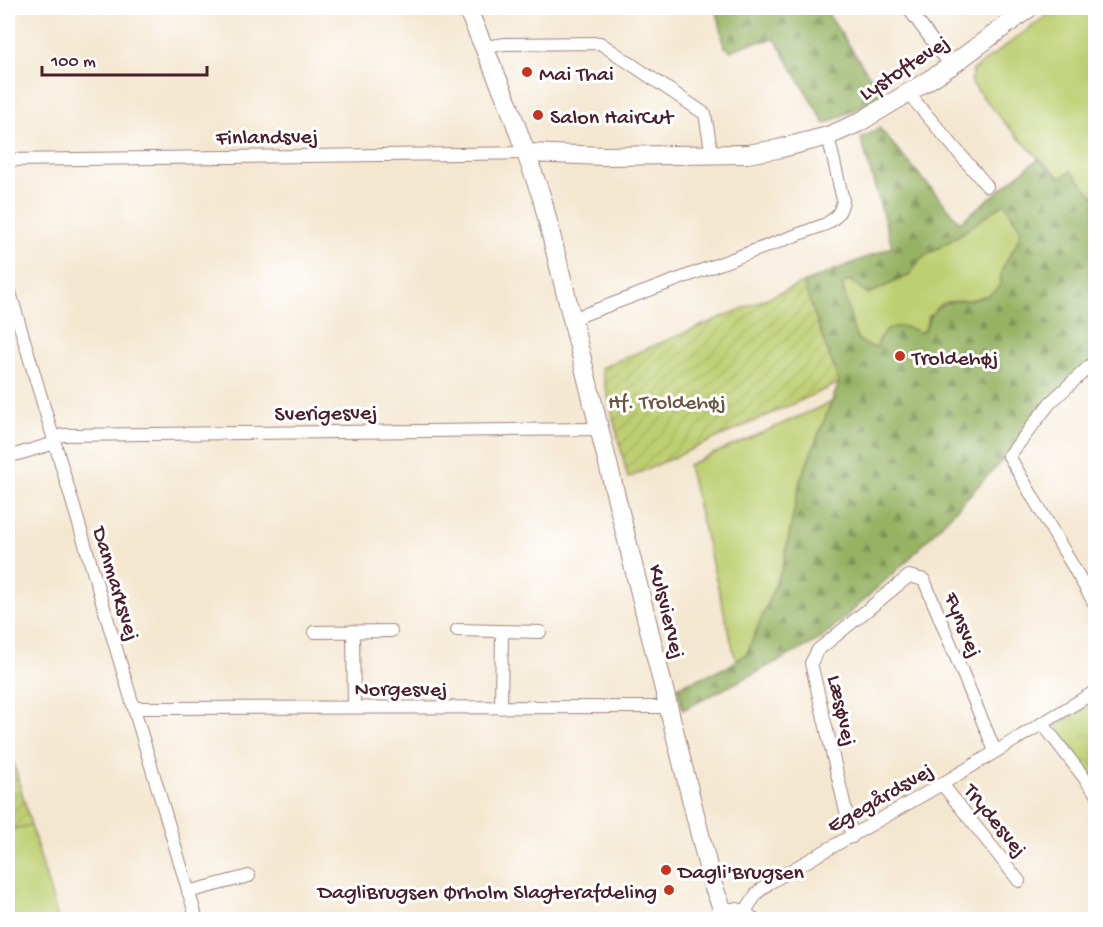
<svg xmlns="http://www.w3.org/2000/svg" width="1103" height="927" font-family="'Gochi Hand',sans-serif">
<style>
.grass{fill:#becf72;stroke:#84774e;stroke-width:1.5}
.forest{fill:url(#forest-firs);stroke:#706848;stroke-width:1.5;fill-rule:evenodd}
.park{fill:url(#park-crowns);stroke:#84774e;stroke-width:1.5}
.garden{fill:url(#garden-furrows);stroke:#84774e;stroke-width:1.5}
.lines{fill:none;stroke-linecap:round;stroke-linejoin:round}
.street-casing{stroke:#9f837e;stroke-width:14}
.secondary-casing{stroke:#9f837e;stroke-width:20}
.street{stroke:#fff;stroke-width:12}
.secondary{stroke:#fff;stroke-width:18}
.poi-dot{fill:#c8321e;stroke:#fff;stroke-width:2}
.labels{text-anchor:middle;stroke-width:6;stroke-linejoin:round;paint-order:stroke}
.street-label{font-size:22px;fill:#4a1f2b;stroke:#fff}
.poi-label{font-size:22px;fill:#4a1f2b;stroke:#fff;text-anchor:start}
.park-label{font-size:22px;fill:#6d5440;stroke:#fff}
</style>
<defs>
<pattern id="forest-firs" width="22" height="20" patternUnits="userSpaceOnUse" patternTransform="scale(1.5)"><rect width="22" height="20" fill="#96b264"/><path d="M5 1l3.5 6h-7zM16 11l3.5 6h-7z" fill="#7c9053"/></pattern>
<pattern id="park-crowns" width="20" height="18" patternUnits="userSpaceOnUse" patternTransform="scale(1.5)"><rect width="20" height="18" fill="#becf72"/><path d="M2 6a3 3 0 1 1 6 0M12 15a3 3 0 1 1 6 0" fill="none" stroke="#a5b163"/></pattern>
<pattern id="garden-furrows" width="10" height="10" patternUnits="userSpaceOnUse" patternTransform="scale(1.5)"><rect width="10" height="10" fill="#becf72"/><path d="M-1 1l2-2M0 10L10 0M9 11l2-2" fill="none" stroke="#a5b163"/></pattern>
</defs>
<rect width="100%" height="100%" fill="#fff"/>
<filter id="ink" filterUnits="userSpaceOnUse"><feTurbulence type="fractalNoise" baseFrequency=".0167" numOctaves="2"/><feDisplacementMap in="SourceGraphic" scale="12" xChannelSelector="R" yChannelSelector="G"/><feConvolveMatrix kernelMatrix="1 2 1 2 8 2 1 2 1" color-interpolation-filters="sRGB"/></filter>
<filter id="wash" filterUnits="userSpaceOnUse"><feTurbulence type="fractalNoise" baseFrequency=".008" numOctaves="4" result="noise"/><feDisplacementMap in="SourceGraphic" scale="24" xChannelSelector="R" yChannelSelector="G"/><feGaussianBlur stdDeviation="1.35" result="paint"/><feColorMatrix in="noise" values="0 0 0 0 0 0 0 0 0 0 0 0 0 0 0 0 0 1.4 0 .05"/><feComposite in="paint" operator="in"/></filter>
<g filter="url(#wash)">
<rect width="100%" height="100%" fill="#f4e7d0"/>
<path class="grass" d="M1057,8H1095V198L1071,171L1061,178C1027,149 998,117 971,82L973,70Z
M1005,202L1021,230L1018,243L1002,269L1000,286L989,295L966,301L960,300L929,316L925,330L919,333C907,337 878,351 866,346C861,344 858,339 855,336L842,285L849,280L869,294L910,275L920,259L956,237Z
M832,402L800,481L783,566L747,653L736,661L688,465Z
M31,825L58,919H8V830Z"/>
<path class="forest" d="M715,8H824L883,96L825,124L775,39L751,43L731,51L724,46C721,33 721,20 715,8Z
M879,128L960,222L1038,159L1061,178L1071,171L1095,198V362L911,557L821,639L683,710L677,687L727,667L747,653L783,566L800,481L839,383L803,283L892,247L861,138ZM1005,203L1021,230C1018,247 1009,253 1003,268C1000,273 1002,281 999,286C997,289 991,294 988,295C959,309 938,287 925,330L920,333C902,322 881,324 877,347C867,347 862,344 855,335L842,285L849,280L868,294L910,275L920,259L956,237Z"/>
<path class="park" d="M1095,701V781L1053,727Z"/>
<path class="garden" d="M803,283L839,383L628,478L601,368Z
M8,743L31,825L8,830Z"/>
</g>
<g filter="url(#ink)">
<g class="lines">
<g class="street-casing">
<path id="street" d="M908,8L951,66
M485,47L505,44L600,43L705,114L712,155
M908,93L987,186
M8,160L527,153
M8,286L197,920
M572,319L826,224C836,218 841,212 843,200L828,136
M1096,360L1050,403L1009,456L1096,606
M54,437L63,435L599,429
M8,457L55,443
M457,630L540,632
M353,631L354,708
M314,632L391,631
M134,708L669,707
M501,708L502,631
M1042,723L1096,793
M942,784L1019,881
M852,837L811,663L818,650L909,576L924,580L995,751
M188,892L249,876
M744,913L757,893L769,883L942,784L1096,691"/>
</g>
<g class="secondary-casing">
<path id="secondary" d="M467,8L508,103L542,198L712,883L724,913
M527,153L605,156L747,154L778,149L828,136L858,123L908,93L951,66L1029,8
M718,920C728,909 740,909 750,920"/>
</g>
<use href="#street" class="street"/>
<use href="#secondary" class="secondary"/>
</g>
</g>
<g class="poi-dot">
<circle cx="527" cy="72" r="6"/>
<circle cx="538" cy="115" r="6"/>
<circle cx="900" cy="356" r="6"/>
<circle cx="666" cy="870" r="6"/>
<circle cx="669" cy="890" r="6"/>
</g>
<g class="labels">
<g class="street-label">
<text transform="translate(903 66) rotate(-33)" y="8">Lystoftevej</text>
<text transform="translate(267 135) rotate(-1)" y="8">Finlandsvej</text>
<text transform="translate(326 411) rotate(-1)" y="8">Sverigesvej</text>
<text transform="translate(118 583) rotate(73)" y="8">Danmarksvej</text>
<text transform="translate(669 611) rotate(76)" y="8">Kulsviervej</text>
<text transform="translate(965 624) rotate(68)" y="8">Fynsvej</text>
<text x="401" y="695">Norgesvej</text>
<text transform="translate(844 710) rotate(77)" y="8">Læsøvej</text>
<text transform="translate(879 796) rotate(-30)" y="8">Egegårdsvej</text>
<text transform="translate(997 819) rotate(51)" y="8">Trydesvej</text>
</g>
<g class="poi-label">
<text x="539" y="80">Mai Thai</text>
<text x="550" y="123">Salon HairCut</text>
<text x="912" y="364">Troldehøj</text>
<text x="678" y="878">Dagli'Brugsen</text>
<text x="657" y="898" text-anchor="end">DagliBrugsen Ørholm Slagterafdeling</text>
</g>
<g class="park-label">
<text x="667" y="408">Hf. Troldehøj</text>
</g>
</g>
<rect width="1103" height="927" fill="none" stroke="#fff" stroke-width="30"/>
<path d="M42 66v9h165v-9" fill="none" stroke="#4a1f2b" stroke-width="3"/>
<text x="51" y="66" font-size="18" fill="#4a1f2b" stroke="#ffffff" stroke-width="4.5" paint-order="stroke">100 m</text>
</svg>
